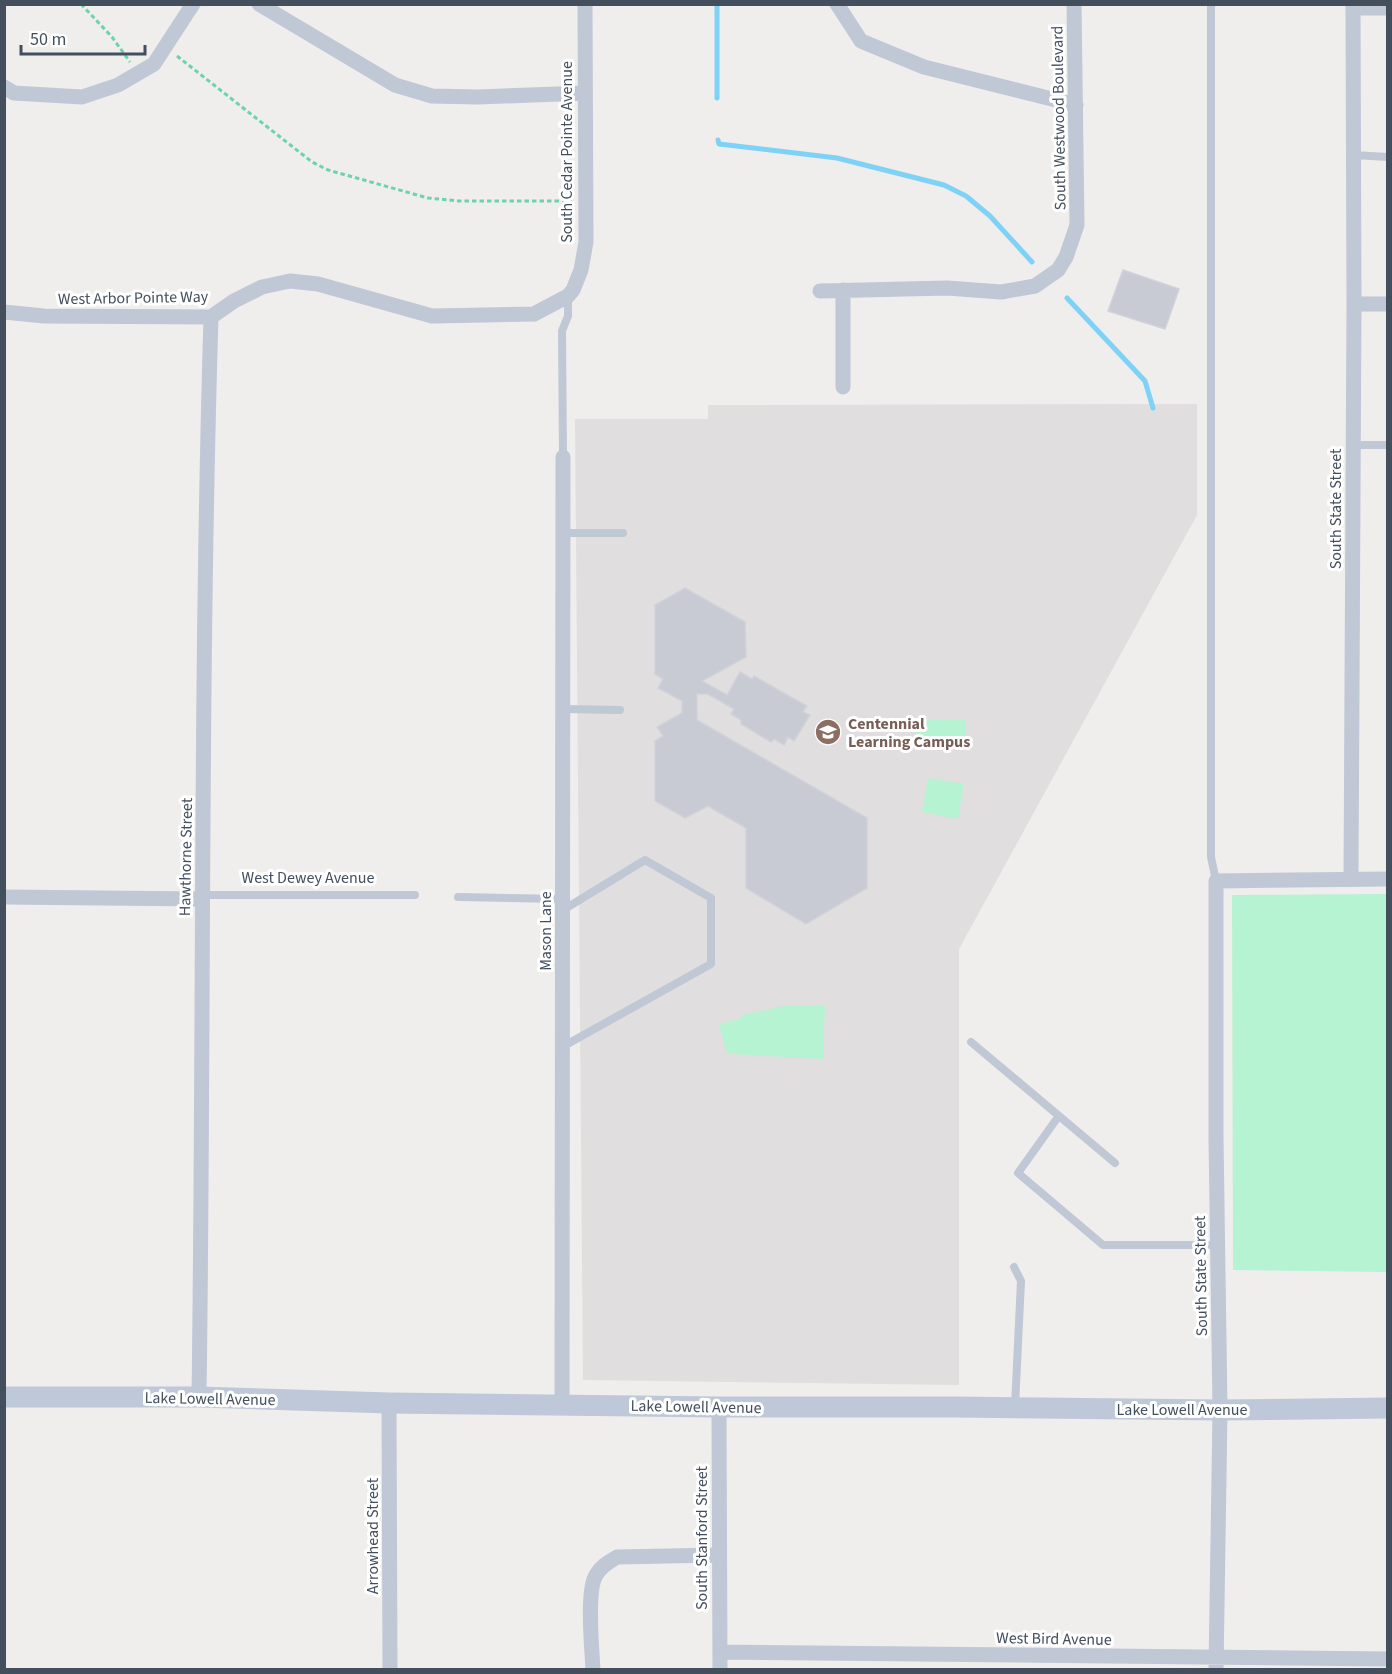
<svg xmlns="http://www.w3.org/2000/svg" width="1392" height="1674" font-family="'Source Sans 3',sans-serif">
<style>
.education{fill:#e1dedf}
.green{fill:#b6f3d3}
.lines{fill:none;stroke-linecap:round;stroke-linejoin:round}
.stream{stroke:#7ed2f5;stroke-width:5}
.building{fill:#c9cbd4;stroke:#d0d2da;stroke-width:1.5}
.path{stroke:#6bd5a9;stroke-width:3;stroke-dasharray:4.5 3;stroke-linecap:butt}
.lane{stroke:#bfc8d4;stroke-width:8}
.street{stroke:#bfc8d4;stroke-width:15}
.secondary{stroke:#bec8d9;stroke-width:21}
.labels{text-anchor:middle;stroke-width:6;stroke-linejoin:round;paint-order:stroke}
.street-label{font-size:16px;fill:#444f5d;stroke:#fff}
.education-label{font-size:16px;font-weight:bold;fill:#785e54;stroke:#fff;text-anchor:start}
</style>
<rect width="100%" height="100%" fill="#f0eded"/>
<path class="education" d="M1197,404V515L959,949V1385L583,1380L575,419H708V405Z"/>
<path class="green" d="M917,720H966L965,746L914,745Z
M928,778L964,784L958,819L922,812Z
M1387,894V1272L1233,1270L1232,895Z
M789,1005H825L823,1059L730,1054L726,1051L719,1024L740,1019L742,1015Z"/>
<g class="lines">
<path class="stream" d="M717,4V98
M718,140L719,144L837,158L944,185L966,196L990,216L1032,262
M1067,298L1145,381L1153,408"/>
</g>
<path class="building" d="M1123,270L1179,289L1165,329L1108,311Z
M685,588L745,622L746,657L702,681L727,695L740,672L752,679L754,676L807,706L803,712L810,715L794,741L788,737L784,745L774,739L771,742L741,724V720L731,714L734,709L708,694H697V720L867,818V888L806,924L746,888V828L708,806L685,818L655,801V741L663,736L657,727L682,713V701L658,688L663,679L655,674V605Z"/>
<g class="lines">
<path class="path" d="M81,4L112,37L130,62
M177,56L312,162L328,170L428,198L459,201H572"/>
<path class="lane" d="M1211,4V857L1216,881
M1353,155L1388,157
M1354,445H1388
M563,457L562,331L568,316V296
M563,533H623
M563,709L620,710
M202,895H415
M458,897L563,899
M971,1042L1115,1163
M562,1047L711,964V898L645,860L563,910
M1058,1117L1018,1173L1103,1245H1217
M1014,1267L1021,1281L1015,1406"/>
<path class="street" d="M259,4L395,85L432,96L478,97L585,93
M837,4L861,41L924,67L1076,105
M1353,8H1388
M4,87L14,93L82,97L118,85L154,64L193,4
M843,290V387
M820,291L947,288L1001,292L1035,286L1058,270L1066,257L1077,225L1074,4
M1354,304H1388
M4,312L44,316L211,317L234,301L262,287L290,281L318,284L432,316L534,314L568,296L573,290L581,270L586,242L585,4
M1351,879L1354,304L1353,4
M4,897L202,899
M199,1397C204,1037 200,677 211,317
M389,1403L390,1670
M562,1404L563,457
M719,1407L720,1670
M720,1652L1388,1659
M593,1670C592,1649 586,1591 596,1575C601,1566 609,1562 617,1557L718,1555
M1216,1670L1220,1410L1216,1137V881L1388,879"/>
<path class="secondary" d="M4,1397H199L389,1403L719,1407H953L1220,1410L1388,1408"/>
</g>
<defs>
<g id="school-disc" transform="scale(1.35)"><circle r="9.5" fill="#8d6e63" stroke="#fff"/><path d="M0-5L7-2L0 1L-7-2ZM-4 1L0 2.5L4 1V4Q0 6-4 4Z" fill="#fff"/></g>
</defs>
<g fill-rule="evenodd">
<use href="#school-disc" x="828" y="732"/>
</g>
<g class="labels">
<g class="street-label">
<text transform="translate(1058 118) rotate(-91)" y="6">South Westwood Boulevard</text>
<text transform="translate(566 152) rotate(-90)" y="6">South Cedar Pointe Avenue</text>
<text transform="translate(133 297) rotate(-1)" y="6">West Arbor Pointe Way</text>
<text transform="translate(1335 509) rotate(-90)" y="6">South State Street</text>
<text transform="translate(185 857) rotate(-89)" y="6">Hawthorne Street</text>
<text x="308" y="883">West Dewey Avenue</text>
<text transform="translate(545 931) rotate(-90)" y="6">Mason Lane</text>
<text transform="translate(1200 1276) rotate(-91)" y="6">South State Street</text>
<text transform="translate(210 1398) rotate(1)" y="6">Lake Lowell Avenue</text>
<text transform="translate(696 1406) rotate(1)" y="6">Lake Lowell Avenue</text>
<text x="1182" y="1415">Lake Lowell Avenue</text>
<text transform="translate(372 1536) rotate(-90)" y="6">Arrowhead Street</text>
<text transform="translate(701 1538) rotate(-90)" y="6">South Stanford Street</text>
<text transform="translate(1054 1638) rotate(1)" y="6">West Bird Avenue</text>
</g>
<g class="education-label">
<text x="848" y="729">Centennial<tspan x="848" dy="18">Learning Campus</tspan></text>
</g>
</g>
<rect width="1392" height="1674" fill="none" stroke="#444f5d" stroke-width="12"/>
<path d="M21 45v9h124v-9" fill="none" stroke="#444f5d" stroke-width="3"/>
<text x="30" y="45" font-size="18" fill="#444f5d" stroke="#ffffff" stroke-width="4.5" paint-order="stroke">50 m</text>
</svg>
